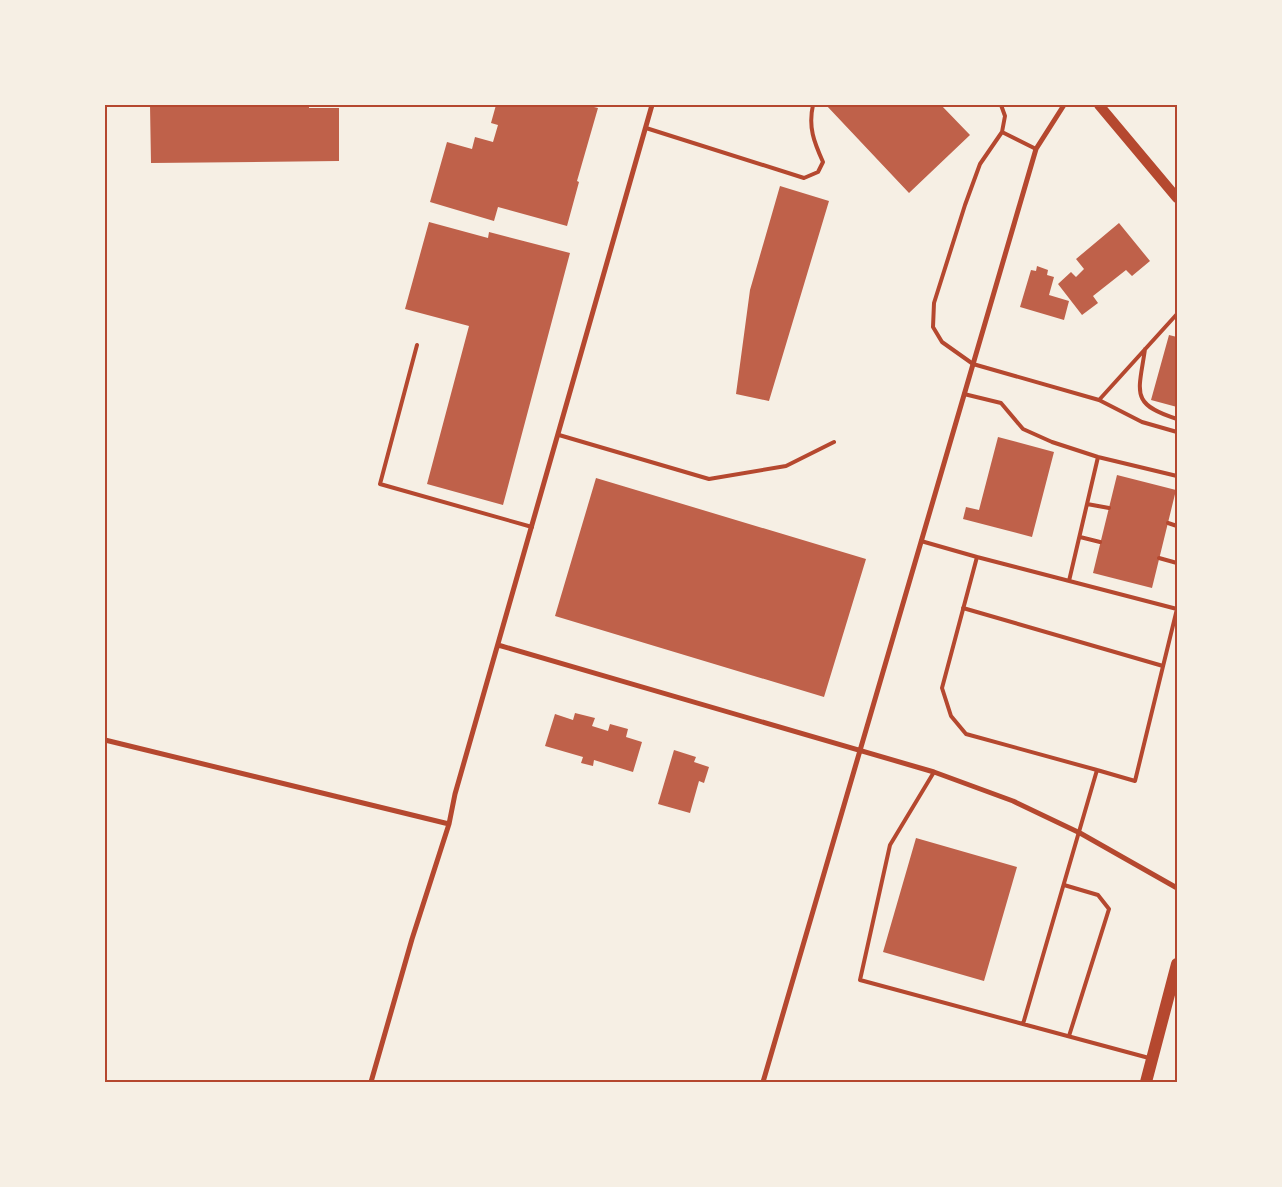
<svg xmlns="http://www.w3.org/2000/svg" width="1282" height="1187" font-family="Overpass,sans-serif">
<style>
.building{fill:#bf614a}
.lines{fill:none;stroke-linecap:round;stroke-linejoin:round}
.service{stroke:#b5482f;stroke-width:4}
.minor{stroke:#b5482f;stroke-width:5}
.secondary{stroke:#b5482f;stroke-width:10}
.primary{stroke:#b5482f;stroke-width:12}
.neatline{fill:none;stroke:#b5482f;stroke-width:2}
</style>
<rect width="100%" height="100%" fill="#f6efe4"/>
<path class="building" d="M150,105H309V108H339V161L151,163Z
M496,105H586L598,108L577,181L579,182L567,226L498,207L494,221L430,202L447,142L472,149L475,137L493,142L498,125L491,123Z
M826,105H941L970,135L909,193Z
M780,186L829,201L769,401L736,394L750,290Z
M429,222L488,238L489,232L570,253L503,505L427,484L469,326L405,309Z
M1119,223L1150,261L1132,276L1126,270L1093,296L1098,303L1082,315L1058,284L1071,272L1076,277L1084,269L1076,259Z
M1037,266L1048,270L1047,275L1054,277L1049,295L1069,301L1064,320L1020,307L1031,270L1036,271Z
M1169,335L1177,337V407L1151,400Z
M998,437L1054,452L1032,537L963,519L966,507L979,510Z
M1117,475L1176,490L1152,588L1093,573Z
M596,478L866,559L824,697L555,616Z
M575,713L595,718L592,726L608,731L610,724L628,729L626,737L642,742L633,772L594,760L593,766L581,763L583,757L545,746L555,714L573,720Z
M674,750L696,757L694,762L709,767L704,783L699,781L690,813L658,804Z
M916,838L1017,867L984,981L883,952Z"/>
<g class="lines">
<path class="service" d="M1001,105L1005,116L1002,132L980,164L965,205L934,303L933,327L942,342L973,364L1099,400L1142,422L1177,432
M646,128L804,178L818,172L823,162C814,142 808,127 813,105
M1002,132L1036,149
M417,345L380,484L532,527
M1145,349C1139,392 1129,404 1177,419
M964,394L1001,403L1023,429L1052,442L1098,457L1177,476
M1099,400L1177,314
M559,435L709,479L786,466L834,442
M1087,504L1109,508
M1168,523L1177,526
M1080,537L1100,542
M921,541L977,557
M1159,558L1177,563
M1069,581L1098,457
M963,608L1163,666
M1097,770L1135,781L1177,609
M934,772L890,845L860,980L1149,1058
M1064,885L1098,895L1109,909L1069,1036
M1023,1024L1097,770L966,734L951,716L942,688L977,557L1177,609"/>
<path class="minor" d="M498,645L934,772L1013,801L1080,833L1177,888
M105,740L449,824
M371,1082L412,939L449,824L455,794L652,105
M763,1082L1036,149L1064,105"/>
<path class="secondary" d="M1099,105L1177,198"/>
<path class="primary" d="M1146,1082L1177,964"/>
</g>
<rect width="1282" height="1187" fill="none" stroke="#f6efe4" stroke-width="212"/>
<rect x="106" y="106" width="1070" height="975" class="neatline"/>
</svg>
